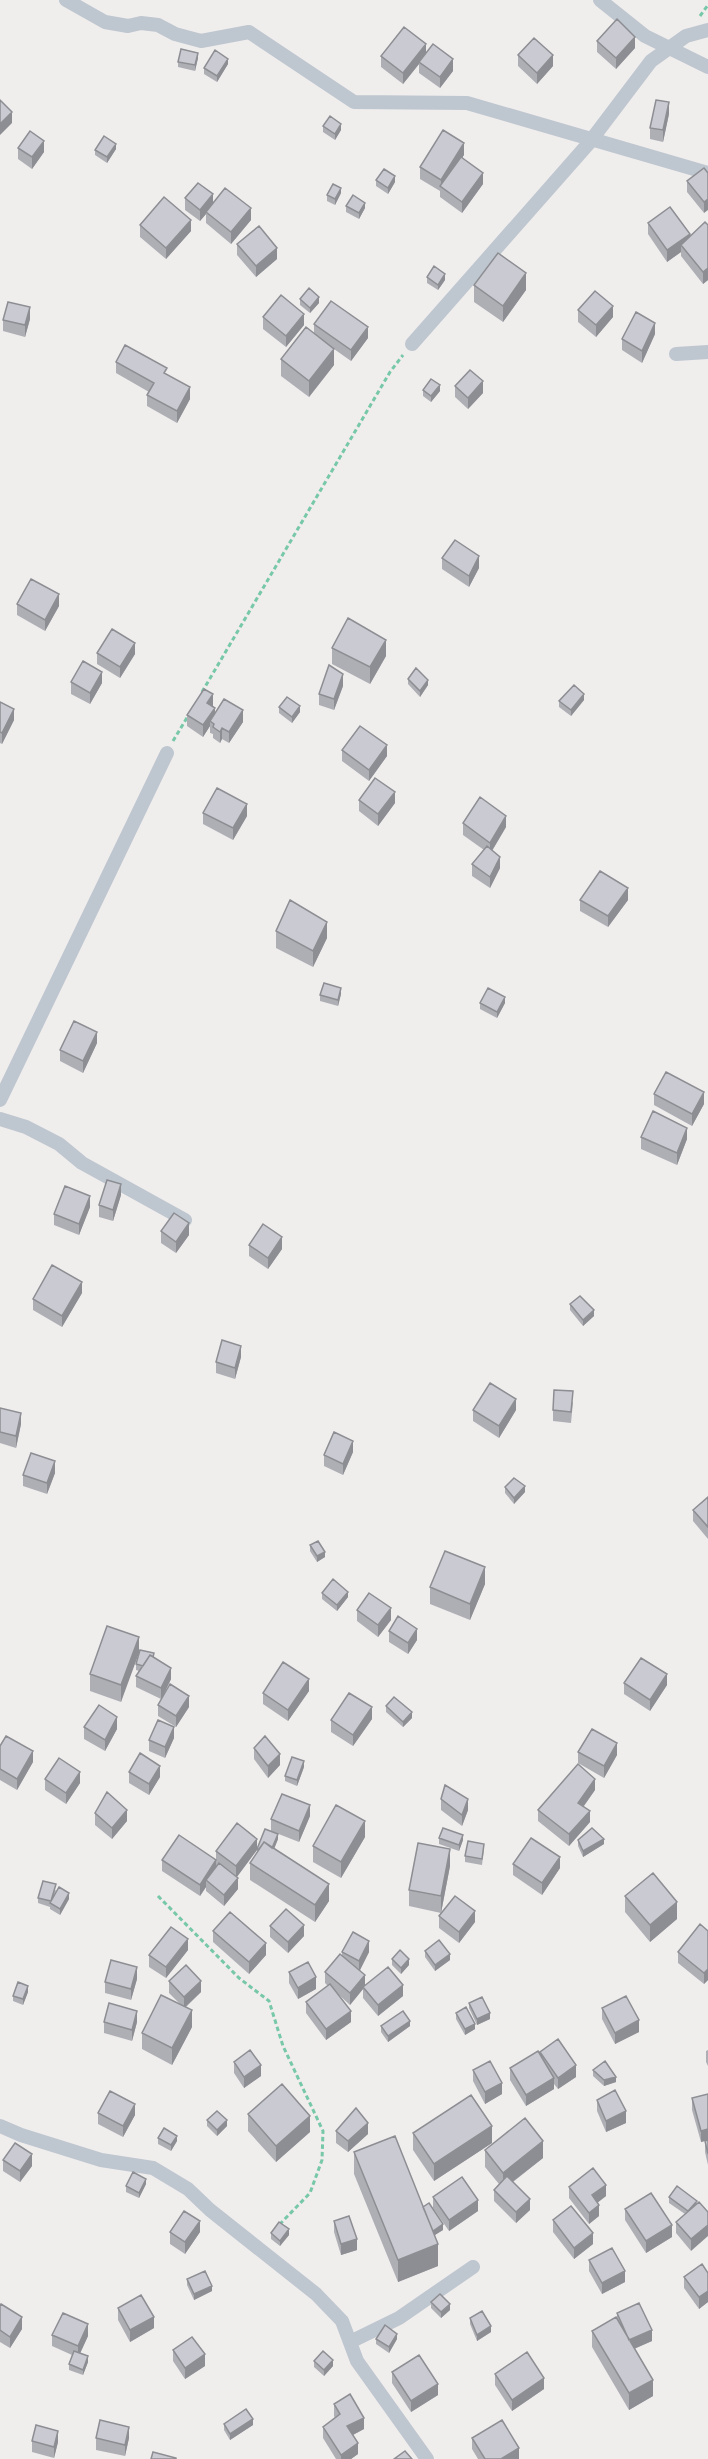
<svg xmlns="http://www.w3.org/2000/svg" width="708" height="2459" font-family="Rubik,sans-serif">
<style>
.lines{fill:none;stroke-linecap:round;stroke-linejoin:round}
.path{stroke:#77c8a8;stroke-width:3;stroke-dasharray:4.5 3;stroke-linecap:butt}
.minor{stroke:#bec6cf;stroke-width:14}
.wall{fill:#aeafb5}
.shaded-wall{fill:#8d8e93}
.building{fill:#cacbd2;stroke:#8d8e93;stroke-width:1.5}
</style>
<rect width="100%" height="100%" fill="#f0eded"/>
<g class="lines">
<path class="path" d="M700,16L708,5
M202,692L390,372L403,355
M173,741L188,716
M158,1896L239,1978L269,2001L283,2046L323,2131L322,2160L310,2193L280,2224"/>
<path class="minor" d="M66,0L105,22L128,26L141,23L158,25L175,34L201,41L249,32L354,102L467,103L708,173
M600,0L645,36L708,67
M412,344L589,143L651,61L686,36L708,30
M676,354L708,352
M0,1100L167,753
M0,1119L26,1127L59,1144L82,1163L185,1220
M0,2126L21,2135L101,2160L153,2168L188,2189L210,2210L316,2294L342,2321L357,2361L427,2459
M350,2342L399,2318L473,2267"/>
</g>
<path class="wall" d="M597,41L635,48L616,69L597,52Z
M426,53L453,71L440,88L419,73V64L403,84L381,67V56Z
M518,55L553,66L537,84L518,66Z
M198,58L195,71L178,67V62Z
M228,64L217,82L204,74V68Z
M669,114L663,142L650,139V128Z
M323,126L341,130L335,140L323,132Z
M18,148L44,152L32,169L18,159Z
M116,149L107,163L95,155V150Z
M464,155L462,157L483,184L462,213L440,197V191L420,179V167Z
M708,173L704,213L687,192V181Z
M376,180L395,182L388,194L376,186Z
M341,193L335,205L327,201V195Z
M185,198L213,203L251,220L231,244L206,223V214L200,221L185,210Z
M346,206L365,208L359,219L346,212Z
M648,223L690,236L708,225V280L703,284L681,256V252L667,262L648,234Z
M140,225L191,231L166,259L140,237Z
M237,244L277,259L256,277L237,255Z
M427,277L445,280L438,290L427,283Z
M474,285L526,290L503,322L474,302Z
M300,299L319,303L310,313L300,305Z
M578,310L613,317L596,337L578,322Z
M263,317L304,325L286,347L263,329Z
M30,319L25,337L3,331V320Z
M314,324L368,338L351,361L334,349V365L309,397L281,376V359L314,334Z
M655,334L642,363L622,350V339Z
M116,362L167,374L190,399L177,423L147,406V395L149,392L116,373Z
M455,386L483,393L468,409L455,397Z
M423,390L440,391L431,402L423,396Z
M442,558L479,568L469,587L442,569Z
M17,604L59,606L45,631L17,615Z
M332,648L386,656L370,684L332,664Z
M97,653L135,654L120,678L97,664Z
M408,679L428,685L420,697L408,684Z
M71,682L102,683L90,704L71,694Z
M343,686L334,710L319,705V694Z
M584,700L571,716L559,707V701Z
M0,702L14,720L2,744L0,743Z
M213,706L212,707L215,714L243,722L229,743L222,739L220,743L213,738V734L210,733V726L203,737L187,726V715Z
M279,707L300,712L292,723L279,713Z
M342,750L387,756L369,781L342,761Z
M359,800L395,803L378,826L359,811Z
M203,813L247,816L233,840L203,824Z
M463,823L506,827L492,851L500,868L490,888L472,876V864L484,850L463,835Z
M580,900H628L608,927L580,911Z
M276,931L327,938L313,967L276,948Z
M341,994L338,1006L320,1001V995Z
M480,1003H505L497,1018L480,1009Z
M97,1043L83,1073L60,1061V1050Z
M654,1094L704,1104L692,1126L654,1105Z
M641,1137L687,1139L677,1165L641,1149Z
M121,1195L113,1221L99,1217V1205Z
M90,1207L79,1235L54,1225V1214Z
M161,1231L189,1235L176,1253L161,1243Z
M249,1245L282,1249L268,1269L249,1256Z
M82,1293L62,1327L33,1310V1299Z
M570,1304L594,1316L583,1326L570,1310Z
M241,1357L235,1379L216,1373V1362Z
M573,1402L571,1423L553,1421V1410Z
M0,1408L21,1424L16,1448L0,1443Z
M473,1410H516L499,1438L473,1421Z
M353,1452L343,1475L324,1466V1455Z
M55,1473L47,1494L23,1486V1475Z
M505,1487L525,1492L514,1504L505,1493Z
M708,1497V1539L693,1521V1510Z
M310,1545L325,1557L317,1562L310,1551Z
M485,1584L470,1620L430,1604V1587Z
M322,1593L348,1597L337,1611L322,1599Z
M357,1610L391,1620L378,1637L357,1621Z
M389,1631L417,1640L408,1654L389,1642Z
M139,1637L121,1702L90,1691V1674Z
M154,1658L171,1679L162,1698L189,1707L176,1727L158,1716V1705L161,1699L136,1687V1676L139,1671L136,1670V1664Z
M624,1683L667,1685L650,1711L624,1694Z
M309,1691L288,1721L263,1704V1693Z
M386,1706L412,1718L403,1727L386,1712Z
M372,1719L353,1746L331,1732V1720Z
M84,1727L117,1729L105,1751L84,1739Z
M174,1738L165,1758L149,1751V1740Z
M0,1746L33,1762L17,1790L0,1780Z
M254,1748L280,1765L268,1778L254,1759Z
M578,1752L617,1755L604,1778L578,1763Z
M304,1767L297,1786L285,1781V1776Z
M129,1772L160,1777L149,1795L129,1783Z
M45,1779L80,1783L66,1804L45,1790Z
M595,1790L584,1806L590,1822L569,1846L538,1821V1810Z
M441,1799L468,1810L462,1826L441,1810Z
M95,1813L127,1821L112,1839L95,1825Z
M310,1816L299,1842L271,1831V1819Z
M365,1837L341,1878L313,1862V1846Z
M439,1838L463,1840L459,1851L439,1844Z
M278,1839L274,1849L329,1901L315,1922L250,1880V1863L257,1853V1850L237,1877L238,1889L224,1906L206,1891V1887L200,1896L162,1871V1860L216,1859V1851L257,1848Z
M578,1840L604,1844L583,1857L578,1846Z
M484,1849L482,1865L465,1862V1856Z
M513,1864L560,1868L542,1895L513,1875Z
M450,1866L441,1913L409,1906V1890Z
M56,1890L55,1895L69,1899L60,1915L50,1909V1907L38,1903V1898Z
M625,1896L677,1919L650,1942L625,1912Z
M439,1916L475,1922L459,1943L439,1928Z
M270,1926L304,1936L288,1953L270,1937Z
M213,1931L266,1955L249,1974L213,1942Z
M708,1931V1980L704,1984L678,1963V1952Z
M188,1950L166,1978L149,1967V1955Z
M425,1951L450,1960L435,1971L425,1957Z
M342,1952H369L360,1970L365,1985L403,1996L378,2016L363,1998V1989L350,2005L339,1995L351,2022L326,2040L306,2013V2002L328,1986L325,1983V1972L342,1955Z
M392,1959L409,1965L401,1974L392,1965Z
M289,1972L316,1989L298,1999L289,1983Z
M137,1979L131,2000L105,1993V1982Z
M169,1981L201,1992L186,2007L192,2027L172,2065L142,2049V2033L180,2004L169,1993Z
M28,1992L23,2005L13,2001V1996Z
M469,2003L490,2019L477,2025L469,2008Z
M602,2008L639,2032L615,2044L602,2019Z
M456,2013L475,2029L465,2035L456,2019Z
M104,2022H137L132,2041L104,2033Z
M381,2026H410L388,2042L381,2032Z
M708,2050V2066L706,2062V2051Z
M540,2052L576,2077L558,2089L554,2084V2089L526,2106L510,2080V2068L540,2054Z
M234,2062L261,2076L244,2088L234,2073Z
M473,2070L502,2094L485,2104L473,2081Z
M593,2070L616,2082L604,2086L593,2076Z
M708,2094V2165L705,2152V2141L701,2142L692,2110V2098Z
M597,2100L626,2123L606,2132L597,2111Z
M98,2113L135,2115L123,2137L98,2124Z
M248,2114L310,2132L276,2162L248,2131Z
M207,2120L227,2126L217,2136L207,2126Z
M336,2131L368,2134L348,2152L336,2143Z
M413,2133L492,2143L434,2181L413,2150Z
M158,2138L177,2141L171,2151L158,2144Z
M485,2150L543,2158L513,2182L530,2210L516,2223L494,2201V2190L499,2184L485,2167Z
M354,2152L423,2207L443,2230L434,2235L438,2266L398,2282L354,2174Z
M3,2160L32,2166L20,2182L3,2171Z
M146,2184L139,2198L126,2192V2186Z
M569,2187L606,2196L598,2202L599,2216L589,2224L569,2198Z
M433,2197L478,2211L449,2231L433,2208Z
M669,2197L697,2203L691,2251L676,2233V2222L685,2214L669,2203Z
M625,2209L672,2237L646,2253L625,2220Z
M553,2220L593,2244L574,2259L553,2232Z
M334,2221L357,2250L341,2255L334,2232Z
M170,2232H200L185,2254L170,2244Z
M271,2233L289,2235L280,2246L271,2239Z
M589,2260L625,2282L602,2294L589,2271Z
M708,2273V2302L699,2309L684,2288V2277Z
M187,2279L212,2291L194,2300L187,2285Z
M431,2302L450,2310L441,2318L431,2308Z
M0,2306L22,2329L10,2348L0,2342Z
M118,2308L154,2328L130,2342L118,2320Z
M617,2313L652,2341L634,2349L653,2396L629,2410L592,2347V2331L617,2319Z
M470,2318L491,2332L477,2341L470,2324Z
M52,2335L88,2336L80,2353L88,2362L83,2375L69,2370V2364L72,2355L52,2346Z
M376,2339H397L389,2353L376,2344Z
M173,2350L205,2366L185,2379L173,2361Z
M314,2361L333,2366L324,2376L314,2367Z
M392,2372L438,2395L411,2412L392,2383Z
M495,2374L544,2389L512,2411L495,2385Z
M334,2404L364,2429L353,2435L358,2454L351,2459H336L323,2438V2427L335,2418L334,2416Z
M224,2424L253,2425L230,2440L224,2430Z
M96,2438H129L125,2456L96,2450Z
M472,2438L519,2459H478L472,2449Z
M32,2441L58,2442L54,2458L32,2452Z"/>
<path class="shaded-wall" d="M635,37V48L616,69V58Z
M426,44V55L419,62V64L403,84V73Z
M198,53V58L195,71V65Z
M553,55V66L537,84V73Z
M228,59V64L217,82V76Z
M453,59V71L440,88V77Z
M669,102V114L663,142V130Z
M12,112V123L0,135V124Z
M341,124V130L335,140V134Z
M44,141V152L32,169V157Z
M464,143V155L443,188L441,186V180Z
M116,144V149L107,163V157Z
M483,173V184L462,213V202Z
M395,176V182L388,194V188Z
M341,188V193L335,205V199Z
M213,194V206L206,212V214L200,221V210Z
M708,199V210L704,213V202Z
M365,203V208L359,219V213Z
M251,208V220L231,244V232Z
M191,220V231L166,259V248Z
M690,234V246L681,245V252L667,262V250Z
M277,248V259L256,277V266Z
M708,268V280L703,284V272Z
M526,273V290L503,322V306Z
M445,274V280L438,290V285Z
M319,297V303L310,313V308Z
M613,306V317L596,337V325Z
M30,307V319L25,337V325Z
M304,314V325L286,347V336Z
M655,323V334L642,363V351Z
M368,327V338L351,361V350Z
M334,349V365L309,397V381Z
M483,381V393L468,409V398Z
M440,385V391L431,402V396Z
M190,387V399L177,423V411Z
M479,556V568L469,587V576Z
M59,594V606L45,631V620Z
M386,640V656L370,684V667Z
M135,643V654L120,678V667Z
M102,672V683L90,704V693Z
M343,674V686L334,710V699Z
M428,680V685L420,697V691Z
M213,694V706L207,715V703Z
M584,694V700L571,716V710Z
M300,706V712L292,723V717Z
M215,708V720L210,721V726L203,737V725Z
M14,709V720L2,744V733Z
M243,710V722L229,743V732Z
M222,728V739L220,743V732Z
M387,745V756L369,781V770Z
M395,792V803L378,826V814Z
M247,804V816L233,840V828Z
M506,816V827L490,854V843Z
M500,857V868L490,888V877Z
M628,888V900L608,927V916Z
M327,922V938L313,967V951Z
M341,988V994L338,1006V1000Z
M505,997V1003L497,1018V1012Z
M97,1032V1043L83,1073V1061Z
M704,1092V1104L692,1126V1114Z
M687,1128V1139L677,1165V1153Z
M121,1184V1195L113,1221V1210Z
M90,1196V1207L79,1235V1224Z
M189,1223V1235L176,1253V1242Z
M282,1237V1249L268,1269V1258Z
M82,1282V1293L62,1327V1316Z
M594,1310V1316L583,1326V1320Z
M241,1346V1357L235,1379V1368Z
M516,1399V1410L499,1438V1426Z
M21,1413V1424L16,1448V1436Z
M353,1441V1452L343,1475V1464Z
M55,1461V1473L47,1494V1483Z
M525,1486V1492L514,1504V1498Z
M325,1552V1557L317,1562V1556Z
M485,1567V1584L470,1620V1604Z
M348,1592V1597L337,1611V1605Z
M391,1608V1620L378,1637V1625Z
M417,1629V1640L408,1654V1643Z
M139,1637V1653L121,1702V1685Z
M171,1668V1679L161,1700V1688Z
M667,1674V1685L650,1711V1700Z
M309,1679V1691L288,1721V1710Z
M189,1696V1707L176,1727V1716Z
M372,1707V1719L353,1746V1735Z
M412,1712V1718L403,1727V1722Z
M117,1717V1729L105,1751V1740Z
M174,1727V1738L165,1758V1747Z
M617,1743V1755L604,1778V1766Z
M33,1751V1762L17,1790V1779Z
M280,1754V1765L268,1778V1766Z
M304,1761V1767L297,1786V1780Z
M160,1766V1777L149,1795V1784Z
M80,1772V1783L66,1804V1793Z
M595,1779V1790L578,1814V1803Z
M468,1799V1810L462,1826V1815Z
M310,1805V1816L299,1842V1831Z
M127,1810V1821L112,1839V1828Z
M590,1811V1822L569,1846V1834Z
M365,1821V1837L341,1878V1862Z
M278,1834V1839L270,1859V1854Z
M463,1835V1840L459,1851V1845Z
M257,1839V1850L236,1878V1866Z
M604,1839V1844L583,1857V1851Z
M450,1849V1866L441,1913V1896Z
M560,1857V1868L542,1895V1883Z
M216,1860V1871L206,1880V1887L200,1896V1885Z
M238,1878V1889L224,1906V1895Z
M329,1884V1901L315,1922V1905Z
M69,1893V1899L60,1915V1909Z
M677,1902V1919L650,1942V1925Z
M475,1911V1922L459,1943V1932Z
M304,1925V1936L288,1953V1942Z
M188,1939V1950L166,1978V1967Z
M369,1941V1952L359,1972V1961Z
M266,1943V1955L249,1974V1962Z
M450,1954V1960L435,1971V1965Z
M409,1959V1965L401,1974V1968Z
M137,1967V1979L131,2000V1989Z
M708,1969V1980L704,1984V1973Z
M365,1975V1986L363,1987V1989L350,2005V1993Z
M316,1977V1989L298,1999V1988Z
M201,1981V1992L184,2008V1997Z
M403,1985V1996L378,2016V2005Z
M28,1986V1992L23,2005V1999Z
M192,2010V2027L172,2065V2048Z
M137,2011V2022L132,2041V2030Z
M351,2011V2022L326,2040V2029Z
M490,2013V2019L477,2025V2019Z
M639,2020V2032L615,2044V2033Z
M410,2021V2026L388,2042V2036Z
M475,2024V2029L465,2035V2029Z
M261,2065V2076L244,2088V2077Z
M576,2065V2077L558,2089V2078Z
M616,2077V2082L604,2086V2080Z
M554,2078V2089L526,2106V2095Z
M502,2083V2094L485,2104V2092Z
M135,2104V2115L123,2137V2126Z
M626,2111V2123L606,2132V2121Z
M310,2116V2132L276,2162V2146Z
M227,2120V2126L217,2136V2130Z
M368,2123V2134L348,2152V2141Z
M492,2126V2143L434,2181V2164Z
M708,2129V2140L701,2142V2131Z
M177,2136V2141L171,2151V2145Z
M543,2141V2158L503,2189V2173Z
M32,2154V2166L20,2182V2171Z
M146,2179V2184L139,2198V2193Z
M606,2185V2196L592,2207V2195Z
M530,2199V2210L516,2223V2212Z
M478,2200V2211L449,2231V2220Z
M599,2205V2216L589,2224V2213Z
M200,2221V2232L185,2254V2242Z
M443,2224V2230L432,2237V2231Z
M672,2225V2237L646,2253V2241Z
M708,2225V2236L691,2251V2239Z
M289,2229V2235L280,2246V2241Z
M593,2233V2244L574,2259V2248Z
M357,2239V2250L341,2255V2244Z
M438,2244V2266L398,2282V2260Z
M625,2271V2282L602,2294V2283Z
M212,2286V2291L194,2300V2294Z
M708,2291V2302L699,2309V2297Z
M450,2304V2310L441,2318V2312Z
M22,2317V2329L10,2348V2337Z
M154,2317V2328L130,2342V2330Z
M88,2324V2336L78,2358V2346Z
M491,2326V2332L477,2341V2335Z
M652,2330V2341L629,2351V2340Z
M397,2334V2339L389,2353V2347Z
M205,2354V2366L185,2379V2368Z
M88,2356V2362L83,2375V2370Z
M333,2360V2366L324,2376V2370Z
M544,2378V2389L512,2411V2400Z
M653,2380V2396L629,2410V2393Z
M438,2384V2395L411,2412V2401Z
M364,2418V2429L347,2438V2426Z
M253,2419V2425L230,2440V2434Z
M129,2427V2438L125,2456V2445Z
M58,2431V2442L54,2458V2447Z
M358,2443V2454L351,2459H341V2455Z
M519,2448V2459H501Z"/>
<path class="building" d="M617,19L635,37L616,58L597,41Z
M404,27L426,44L403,73L381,56Z
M534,38L553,55L537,73L518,55Z
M433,44L453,59L440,77L419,62Z
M181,49L198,53L195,65L178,62Z
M215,50L228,59L217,76L204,68Z
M0,100L12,112L0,124Z
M656,100L669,102L663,130L650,128Z
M330,116L341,124L335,134L323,126Z
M443,130L464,143L441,180L420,167Z
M30,131L44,141L32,157L18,148Z
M104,136L116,144L107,157L95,150Z
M461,157L483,173L462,202L440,186Z
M704,168L708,173V199L704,202L687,181Z
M384,169L395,176L388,188L376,180Z
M198,183L213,194L200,210L185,198Z
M333,184L341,188L335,199L327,195Z
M225,188L251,208L231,232L206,212Z
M353,195L365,203L359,213L346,206Z
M164,197L191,220L166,248L140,225Z
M670,207L690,234L667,250L648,223Z
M705,222L708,225V268L703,272L681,245Z
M259,226L277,248L256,266L237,244Z
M498,253L526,273L503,306L474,285Z
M434,266L445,274L438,285L427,277Z
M309,288L319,297L310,308L300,299Z
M595,291L613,306L596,325L578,310Z
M281,295L304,314L286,336L263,317Z
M331,301L368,327L351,350L314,324Z
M8,302L30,307L25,325L3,320Z
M636,312L655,323L642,351L622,339Z
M306,327L334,349L309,381L281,359Z
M125,345L167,368L164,373L190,387L177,411L147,395L154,383L116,362Z
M470,370L483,381L468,398L455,386Z
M431,379L440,385L431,396L423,390Z
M455,540L479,556L469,576L442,558Z
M31,579L59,594L45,620L17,604Z
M348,618L386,640L370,667L332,648Z
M112,629L135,643L120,667L97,653Z
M83,661L102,672L90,693L71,682Z
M329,665L343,674L334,699L319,694Z
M416,668L428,680L420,691L408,679Z
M574,685L584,694L571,710L559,701Z
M204,689L213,694L207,703L215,708L203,725L187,715Z
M287,697L300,706L292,717L279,707Z
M224,699L243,710L229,732L222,728L220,732L213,727L214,724L210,721Z
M0,702L14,709L2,733L0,732Z
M360,726L387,745L369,770L342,750Z
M375,778L395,792L378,814L359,800Z
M217,788L247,804L233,828L203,813Z
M480,797L506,816L490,843L463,823Z
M487,846L500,857L490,877L472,864Z
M600,871L628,888L608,916L580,900Z
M290,900L327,922L313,951L276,931Z
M324,983L341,988L338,1000L320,995Z
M488,988L505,997L497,1012L480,1003Z
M74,1021L97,1032L83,1061L60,1050Z
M666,1072L704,1092L692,1114L654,1094Z
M653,1111L687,1128L677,1153L641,1137Z
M107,1180L121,1184L113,1210L99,1205Z
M65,1186L90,1196L79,1224L54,1214Z
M174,1213L189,1223L176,1242L161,1231Z
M263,1224L282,1237L268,1258L249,1245Z
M52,1265L82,1282L62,1316L33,1299Z
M580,1296L594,1310L583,1320L570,1304Z
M222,1340L241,1346L235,1368L216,1362Z
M490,1383L516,1399L499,1426L473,1410Z
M554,1390L573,1391L571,1412L553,1410Z
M0,1408L21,1413L16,1436L0,1432Z
M334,1432L353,1441L343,1464L324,1455Z
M31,1453L55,1461L47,1483L23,1475Z
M514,1478L525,1486L514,1498L505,1487Z
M708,1497V1527L693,1510Z
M318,1541L325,1552L317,1556L310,1545Z
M445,1551L485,1567L470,1604L430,1587Z
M333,1579L348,1592L337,1605L322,1593Z
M369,1593L391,1608L378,1625L357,1610Z
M398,1616L417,1629L408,1643L389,1631Z
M107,1626L139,1637L121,1685L90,1674Z
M140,1650L154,1653L153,1657L150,1655L143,1666L136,1664Z
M150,1655L171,1668L161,1688L136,1676Z
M641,1658L667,1674L650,1700L624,1683Z
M283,1662L309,1679L288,1710L263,1693Z
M170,1684L189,1696L176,1716L158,1705Z
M349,1693L372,1707L353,1735L331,1720Z
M394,1697L412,1712L403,1722L386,1706Z
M99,1705L117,1717L105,1740L84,1727Z
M158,1720L174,1727L165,1747L149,1740Z
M592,1729L617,1743L604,1766L578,1752Z
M6,1736L33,1751L17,1779L0,1769V1746Z
M265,1736L280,1754L268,1766L254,1748Z
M140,1753L160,1766L149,1784L129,1772Z
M292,1757L304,1761L297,1780L285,1776Z
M59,1758L80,1772L66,1793L45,1779Z
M578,1764L595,1779L578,1803L590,1811L569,1834L538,1810Z
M445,1785L468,1799L462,1815L441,1799Z
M107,1792L127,1810L112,1828L95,1813Z
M282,1794L310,1805L299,1831L271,1819Z
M336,1805L365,1821L341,1862L313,1846Z
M237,1823L257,1839L236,1866L216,1851Z
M443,1828L463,1835L459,1845L439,1838Z
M592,1828L604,1839L583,1851L578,1840Z
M265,1829L278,1834L272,1848L264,1842L259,1849H257Z
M179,1835L216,1860L200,1885L162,1860Z
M531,1838L560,1857L542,1883L513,1864Z
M468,1841L484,1844L482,1859L465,1856Z
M264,1842L329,1884L315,1905L250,1863Z
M418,1843L450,1849L441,1896L409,1890Z
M219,1863L238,1878L224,1895L206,1880Z
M653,1873L677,1902L650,1925L625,1896Z
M43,1881L56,1884L51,1901L38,1898Z
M59,1887L69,1893L60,1909L50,1903Z
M455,1896L475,1911L459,1932L439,1916Z
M286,1909L304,1925L288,1942L270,1926Z
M230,1912L266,1943L249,1962L213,1931Z
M700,1924L708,1931V1969L704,1973L678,1952Z
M171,1927L188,1939L166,1967L149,1955Z
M353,1932L369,1941L359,1961L342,1952Z
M439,1940L450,1954L435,1965L425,1951Z
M400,1950L409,1959L401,1968L392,1959Z
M340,1954L365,1975L350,1993L325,1972Z
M111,1960L137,1967L131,1989L105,1982Z
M308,1962L316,1977L298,1988L289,1972Z
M186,1965L201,1981L184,1997L169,1981Z
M388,1967L403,1985L378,2005L363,1987Z
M18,1982L28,1986L23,1999L13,1996Z
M330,1984L351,2011L326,2029L306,2002Z
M161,1995L192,2010L172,2048L142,2033Z
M626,1996L639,2020L615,2033L602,2008Z
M482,1997L490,2013L477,2019L469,2003Z
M109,2003L137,2011L132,2030L104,2022Z
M466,2007L475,2024L465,2029L456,2013Z
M403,2011L410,2021L388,2036L381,2026Z
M558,2039L576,2065L558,2078L540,2052Z
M250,2050L261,2065L244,2077L234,2062Z
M538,2051L554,2078L526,2095L510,2068Z
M490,2061L502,2083L485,2092L473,2070Z
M605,2061L616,2077L604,2080L593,2070Z
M282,2084L310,2116L276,2146L248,2114Z
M615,2090L626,2111L606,2121L597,2100Z
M110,2091L135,2104L123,2126L98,2113Z
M708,2094V2129L701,2131L692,2098Z
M471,2095L492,2126L434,2164L413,2133Z
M356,2108L368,2123L348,2141L336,2131Z
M217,2111L227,2120L217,2130L207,2120Z
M525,2118L543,2141L503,2173L485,2150Z
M164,2128L177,2136L171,2145L158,2138Z
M395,2136L438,2244L398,2260L354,2152Z
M708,2140V2154L705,2141Z
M15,2143L32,2154L20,2171L3,2160Z
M593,2168L606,2185L592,2195L599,2205L589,2213L569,2187Z
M133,2172L146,2179L139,2193L126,2186Z
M507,2176L530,2199L516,2212L494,2190Z
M462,2177L478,2200L449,2220L433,2197Z
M677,2186L697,2201L688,2211L669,2197Z
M651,2193L672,2225L646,2241L625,2209Z
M699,2202L708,2212V2225L691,2239L676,2222Z
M429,2203L443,2224L433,2231L423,2207Z
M571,2206L593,2233L574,2248L553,2220Z
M184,2211L200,2221L185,2242L170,2232Z
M349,2216L357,2239L341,2244L334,2221Z
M279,2222L289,2229L280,2241L271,2233Z
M612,2248L625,2271L602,2283L589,2260Z
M702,2264L708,2273V2291L699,2297L684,2277Z
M205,2271L212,2286L194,2294L187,2279Z
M440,2294L450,2304L441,2312L431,2302Z
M141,2295L154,2317L130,2330L118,2308Z
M639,2303L652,2330L629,2340L617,2313Z
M1,2304L22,2317L10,2337L0,2330V2306Z
M482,2311L491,2326L477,2335L470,2318Z
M63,2313L88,2324L78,2346L52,2335Z
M616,2317L653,2380L629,2393L592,2331Z
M385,2325L397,2334L389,2347L376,2339Z
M192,2337L205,2354L185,2368L173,2350Z
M74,2351L88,2356L83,2370L69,2364Z
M323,2351L333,2360L324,2370L314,2361Z
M527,2352L544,2378L512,2400L495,2374Z
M419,2355L438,2384L411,2401L392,2372Z
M350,2394L364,2418L347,2426L358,2443L341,2455L323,2427L340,2414L334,2404Z
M246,2409L253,2419L230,2434L224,2424Z
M100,2420L129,2427L125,2445L96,2438Z
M502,2420L519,2448L501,2459H485L472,2438Z
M36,2425L58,2431L54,2447L32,2441Z
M405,2451L412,2459H394Z
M153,2452L176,2458V2459H151Z"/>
</svg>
